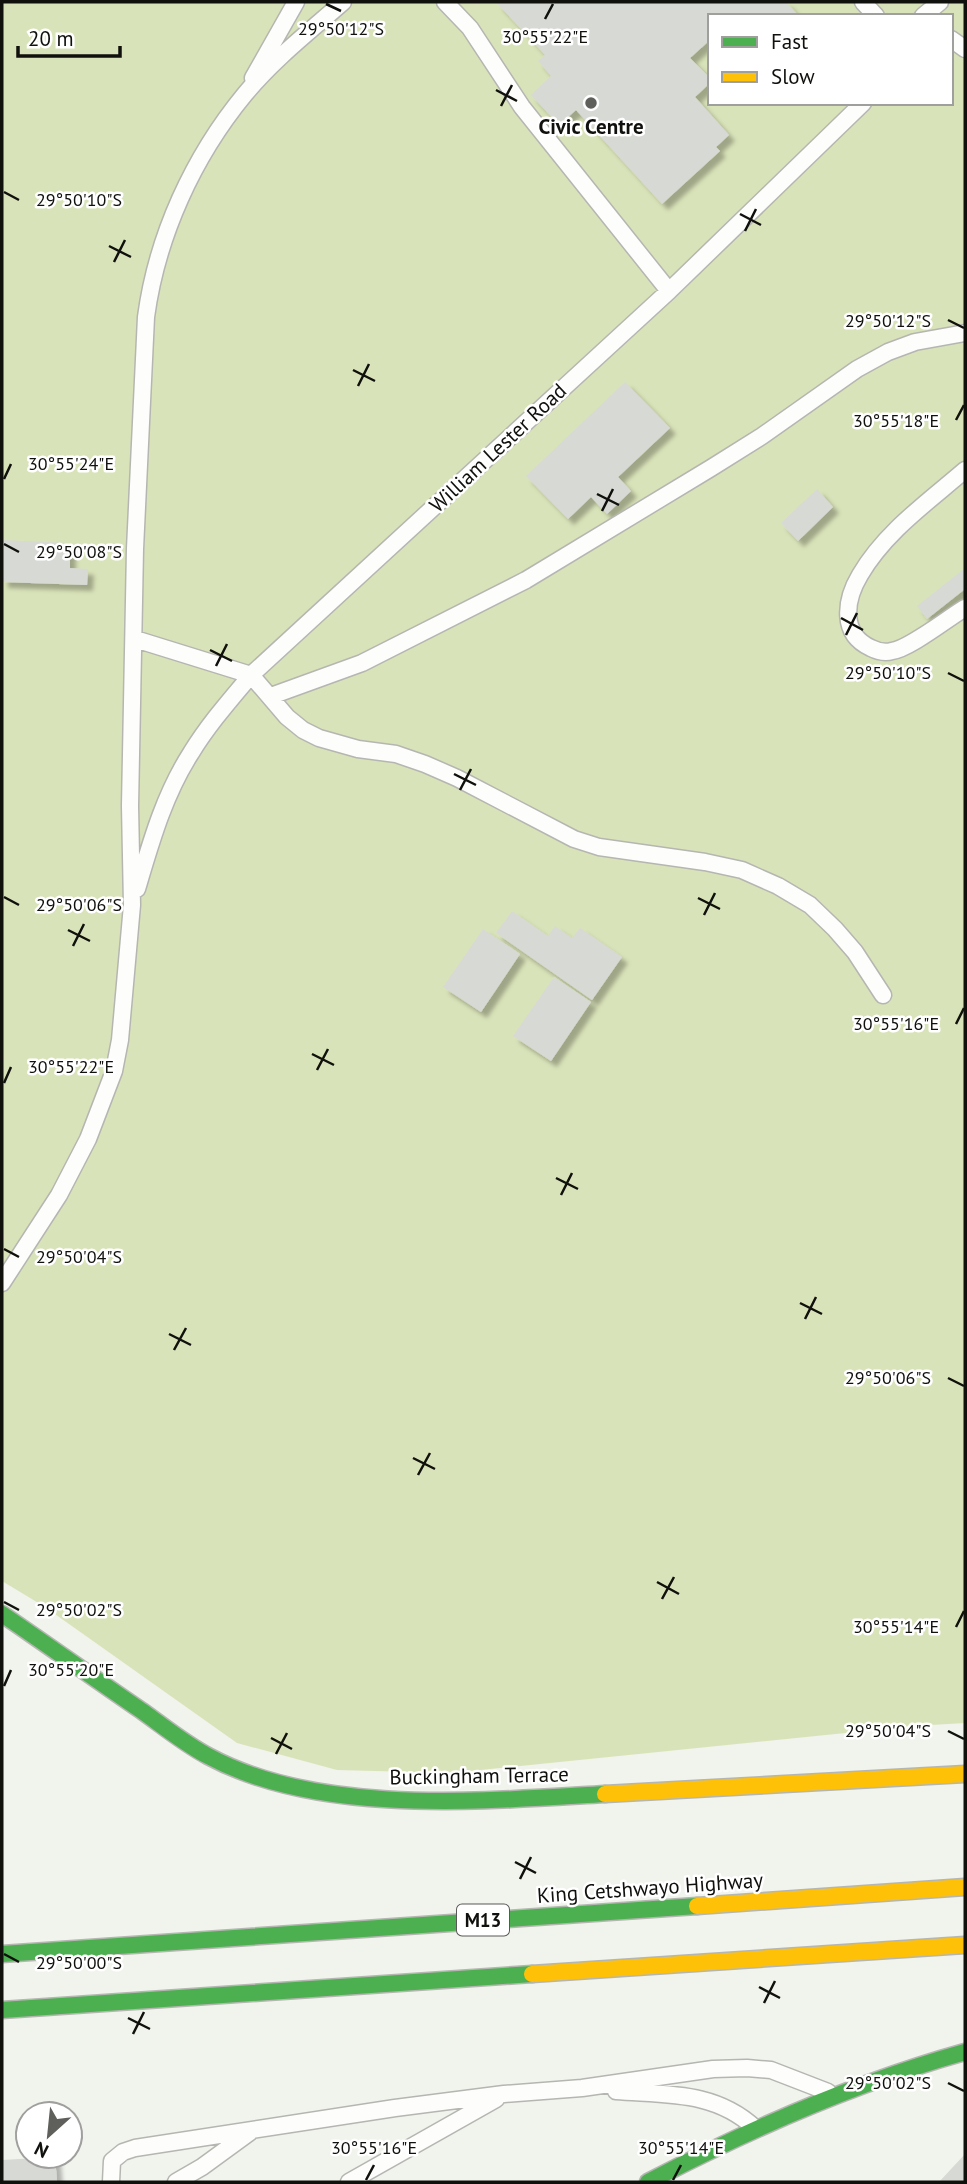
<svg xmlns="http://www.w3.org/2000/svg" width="967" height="2184" font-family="'PT Sans',sans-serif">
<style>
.park{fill:#d9e3b9;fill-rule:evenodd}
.building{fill:#d7d9d4;filter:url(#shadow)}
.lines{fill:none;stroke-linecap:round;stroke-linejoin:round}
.lane-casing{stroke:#b5b6b2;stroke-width:19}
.fast-casing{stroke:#b5b6b2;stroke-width:19}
.slow-casing{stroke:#b5b6b2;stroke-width:19}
.lane{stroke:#fdfdfc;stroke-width:16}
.fast{stroke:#4caf50;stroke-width:16}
.slow{stroke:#ffc107;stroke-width:16}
.ticks{fill:none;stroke:#10110d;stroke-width:2.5}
.poi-dot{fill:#5f605b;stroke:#fff;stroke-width:2.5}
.labels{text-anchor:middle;stroke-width:5;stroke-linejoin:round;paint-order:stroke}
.shield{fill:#fff;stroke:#585856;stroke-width:2}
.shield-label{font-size:19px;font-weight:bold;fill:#10110d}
.poi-label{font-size:21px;font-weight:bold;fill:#10110d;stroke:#fff}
.street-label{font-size:21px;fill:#10110d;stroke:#fff}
.ticks-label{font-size:18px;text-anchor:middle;fill:#10110d;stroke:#fff;stroke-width:5;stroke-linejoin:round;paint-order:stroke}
</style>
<defs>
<filter id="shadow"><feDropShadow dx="6" dy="6" stdDeviation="2" flood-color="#0004"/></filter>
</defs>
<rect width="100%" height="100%" fill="#f1f3ed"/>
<path class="park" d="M2,2H965V1723L914,1726L451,1773L337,1770L237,1743L45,1607L2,1581ZM710,16H951V103H710Z"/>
<path class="building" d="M496,2H786L799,16H710V40L690,58L710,78V83L695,97L729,135L716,147L720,151L662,204L576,110L559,125L531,95L551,76L538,61L545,55Z
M625,382L670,428L618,477L631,491L607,514L591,497L568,519L526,476Z
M817,489L833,507L798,541L781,523Z
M2,540L70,543V568L88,569L87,585L2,582Z
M965,568V589L927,619L917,606Z
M512,911L548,936L555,926L572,938L580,928L622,957L592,1000L496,933Z
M483,929L520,954L481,1012L443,987Z
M554,977L591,1002L551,1061L513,1036Z
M965,2154V2182H939Z
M55,2157L57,2182H2V2160Z"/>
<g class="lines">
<g class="lane-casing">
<path id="lane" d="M445,2L470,28L522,107L669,291
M863,2L876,16
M923,16L940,2
M951,39L965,49
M253,78L296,2
M965,470C928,502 885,532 860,575C845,600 840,634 871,648C877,651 885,653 892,651C909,649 948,618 965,608
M135,639L251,675L287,717L303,730L319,738L358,749L396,754L425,764L457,778L574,839L599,847L705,862L742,870L778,886L810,905L835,929L855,952L883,995
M271,696L362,663L526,580L711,468L762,436L857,369L888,352L915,342L965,333
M137,889C151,842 164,795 191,753C208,725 230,700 251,675L669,291L863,103
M2,1283L59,1195L88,1139L114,1071L120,1040L132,905L130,806L135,549L146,317C157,236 193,157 245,94C273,60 310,31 343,2
M616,2091C668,2095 715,2091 755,2128
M111,2182L112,2161L123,2152L135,2148L395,2108L504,2094L582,2088L713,2069L747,2068L771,2070L828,2092
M176,2182L202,2167L250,2132
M349,2182L496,2099"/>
</g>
<g class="fast-casing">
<path id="fast" d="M2,1614C49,1646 95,1679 142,1711C163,1726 185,1744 208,1756C319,1816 483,1801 605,1794
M2,1954L697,1906
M2,2010L532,1974
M648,2182C750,2129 854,2083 965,2052"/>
</g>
<g class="slow-casing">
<path id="slow" d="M605,1794L965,1774
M697,1906L965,1887
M532,1974L965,1945"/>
</g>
<use href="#lane" class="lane"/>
<use href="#fast" class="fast"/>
<use href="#slow" class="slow"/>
</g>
<path class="ticks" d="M326,4L341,11M545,19L553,4M496,90L517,101M501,106L512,85M4,192L19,200M740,214L761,225M745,231L756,209M109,246L131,257M114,262L125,240M948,320L964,328M353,370L375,381M358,386L369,364M956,420L964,405M4,479L11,464M597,494L619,505M602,511L613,489M4,544L19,552M841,618L863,630M846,635L857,613M210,650L232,661M216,666L227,644M948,673L964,681M454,774L476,785M460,790L471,769M4,897L19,905M698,898L720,909M704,915L715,893M68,930L90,941M73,946L84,924M956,1024L964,1008M312,1054L334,1065M317,1070L328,1049M4,1083L11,1067M556,1178L578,1189M561,1195L572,1173M4,1249L19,1257M800,1303L822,1314M805,1319L816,1297M169,1334L191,1345M174,1350L186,1328M948,1378L964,1386M413,1458L435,1469M418,1475L430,1453M657,1582L679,1594M662,1599L674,1577M4,1602L19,1610M956,1627L964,1611M4,1686L11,1670M948,1731L964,1739M271,1738L292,1749M276,1754L287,1733M515,1862L536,1873M520,1879L531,1857M4,1954L19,1962M759,1987L780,1998M764,2003L775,1981M128,2018L150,2029M133,2034L144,2012M948,2083L964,2091M366,2180L374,2165M673,2180L681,2165"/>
<circle class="poi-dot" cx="591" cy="103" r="7"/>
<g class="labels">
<rect class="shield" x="457" y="1904.5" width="52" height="31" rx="5"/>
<g class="shield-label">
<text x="483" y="1927">M13</text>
</g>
<g class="poi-label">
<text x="591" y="134">Civic Centre</text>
</g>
<g class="street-label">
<text transform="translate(498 448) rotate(-43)" y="7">William Lester Road</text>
<text transform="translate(479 1776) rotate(-1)" y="7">Buckingham Terrace</text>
<text transform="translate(650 1888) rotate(-4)" y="7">King Cetshwayo Highway</text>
</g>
</g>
<g class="ticks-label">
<text x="341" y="35">29°50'12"S</text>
<text x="545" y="43">30°55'22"E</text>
<text x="79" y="206">29°50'10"S</text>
<text x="888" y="327">29°50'12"S</text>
<text x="896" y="427">30°55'18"E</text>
<text x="71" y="470">30°55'24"E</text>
<text x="79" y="558">29°50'08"S</text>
<text x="888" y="679">29°50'10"S</text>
<text x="79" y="911">29°50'06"S</text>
<text x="896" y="1030">30°55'16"E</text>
<text x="71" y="1073">30°55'22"E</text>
<text x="79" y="1263">29°50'04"S</text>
<text x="888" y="1384">29°50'06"S</text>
<text x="79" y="1616">29°50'02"S</text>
<text x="896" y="1633">30°55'14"E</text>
<text x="71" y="1676">30°55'20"E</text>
<text x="888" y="1737">29°50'04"S</text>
<text x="79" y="1969">29°50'00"S</text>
<text x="888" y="2089">29°50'02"S</text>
<text x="374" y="2154">30°55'16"E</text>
<text x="681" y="2154">30°55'14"E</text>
</g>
<rect width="967" height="2184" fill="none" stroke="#10110d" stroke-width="7"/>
<rect x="708" y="14" width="245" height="91" fill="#ffffff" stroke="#9fa09e" stroke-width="2"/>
<rect x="722" y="37" width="35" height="10" fill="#4caf50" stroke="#9fa09e" stroke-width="2"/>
<text x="771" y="49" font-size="21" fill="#10110d">Fast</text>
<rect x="722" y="72" width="35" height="10" fill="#ffc107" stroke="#9fa09e" stroke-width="2"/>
<text x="771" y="84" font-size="21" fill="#10110d">Slow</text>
<g transform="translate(49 2135) rotate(207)"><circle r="33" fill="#ffffff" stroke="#9fa09e" stroke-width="2"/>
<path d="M0-5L12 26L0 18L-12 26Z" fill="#5f605b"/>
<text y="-10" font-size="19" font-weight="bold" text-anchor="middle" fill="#10110d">N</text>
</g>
<path d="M18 46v10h102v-10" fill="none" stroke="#10110d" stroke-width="3.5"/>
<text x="28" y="46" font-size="21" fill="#10110d" stroke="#ffffff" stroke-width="5" paint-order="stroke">20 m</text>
</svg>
